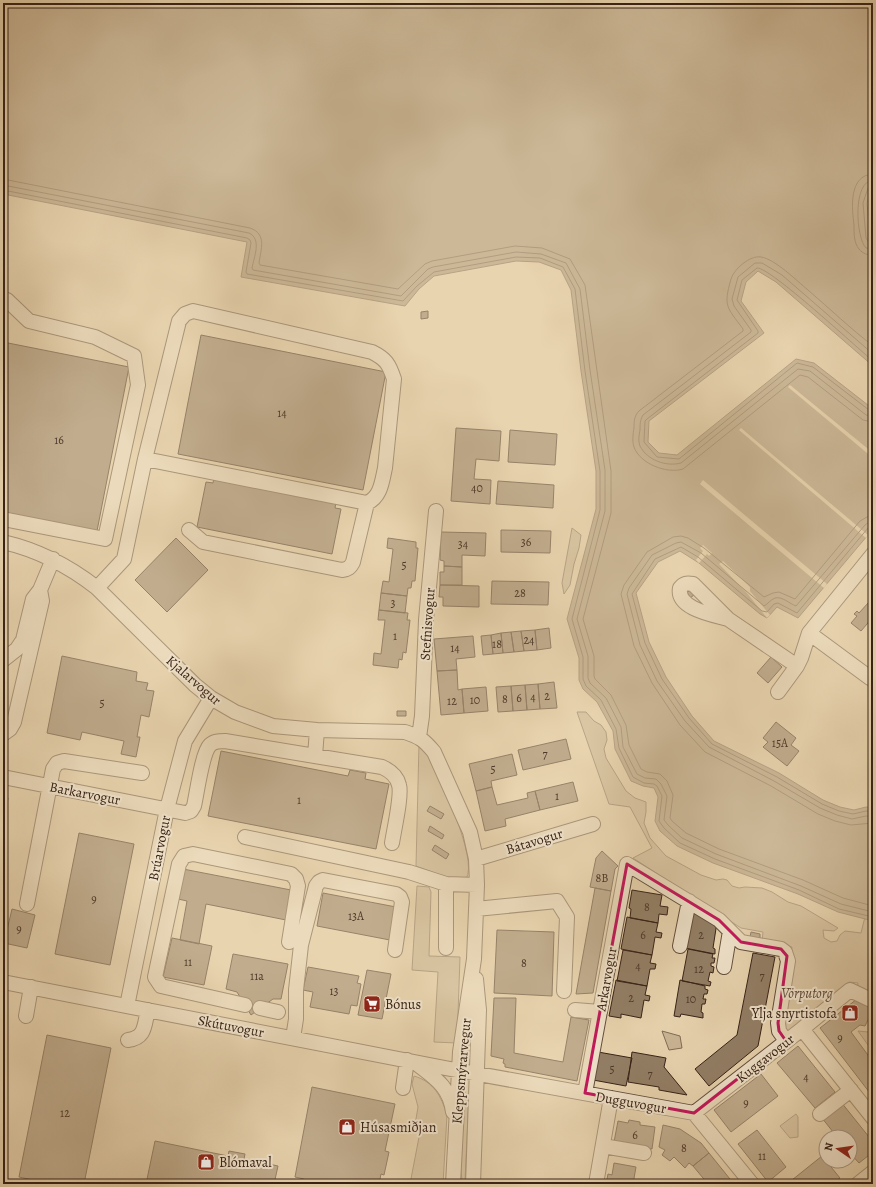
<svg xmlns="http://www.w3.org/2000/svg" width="876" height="1187" font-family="Alegreya,serif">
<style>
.green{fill:#cab695;stroke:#806c56}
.water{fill:#ac977b;stroke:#7d6853}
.pier{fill:#e8d4af}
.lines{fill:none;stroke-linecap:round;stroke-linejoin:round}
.shore{stroke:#725c48;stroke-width:1}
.building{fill:#937f66;stroke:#372216}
.minor-casing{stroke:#634e3c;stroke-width:16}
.minor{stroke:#f0e3cb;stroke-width:14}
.marked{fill:none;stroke:#c2185b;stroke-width:3;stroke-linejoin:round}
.labels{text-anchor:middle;stroke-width:4;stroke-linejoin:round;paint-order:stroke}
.number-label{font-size:12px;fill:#4e392a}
.street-label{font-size:14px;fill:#372216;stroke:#f0e3cb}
.park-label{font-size:14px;font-style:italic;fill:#5c4736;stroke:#f0e3cb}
.poi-label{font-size:14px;fill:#372216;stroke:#f0e3cb;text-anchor:start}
</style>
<rect width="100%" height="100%" fill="#e8d4af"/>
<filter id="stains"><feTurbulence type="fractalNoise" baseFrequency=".005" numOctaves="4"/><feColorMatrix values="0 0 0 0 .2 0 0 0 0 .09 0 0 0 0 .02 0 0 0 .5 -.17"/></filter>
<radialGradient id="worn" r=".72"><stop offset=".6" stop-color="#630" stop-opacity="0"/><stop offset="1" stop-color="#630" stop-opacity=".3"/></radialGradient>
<path class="green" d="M572,528L581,535L579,548L574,564L570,585L564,594L562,583Z
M577,712H586L594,721L601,725L606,732L607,740L604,749L606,758L626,791L635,798L646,802V812L644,823L650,838L666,856L701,875L716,880L723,879L727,880L732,886L739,888L745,887L762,888L772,892L788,902L801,906L838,928L834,931L823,930L824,938L831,942L837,941L840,935L845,931L861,933L873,884V994L857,991L858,983L849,982L789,1035L783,1025L792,947L762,942L763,932L741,928L633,858L652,848L630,807L609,804Z
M419,744L428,752C438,775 479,859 466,879H451L416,866Z
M417,886L429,887L431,892L429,956L460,957L457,1043L434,1042L438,972L412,970Z
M873,1022V1033L871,1036L873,1039V1052L858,1031L868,1032Z
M662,1031L680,1036L682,1048L669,1050Z
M414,1076C434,1082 441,1096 447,1115L443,1184H410L420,1132L414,1131L418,1107L412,1084Z
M461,1093L469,1094L465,1181L462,1180L459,1154Z
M796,1114L798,1117V1137L790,1138L780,1126Z"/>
<path class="water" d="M3,3H873V184L867,203L870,237L873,244V366L776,282L758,271L746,282L741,301L764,333L649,421L648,442L659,453L677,455L796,359L814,363L873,409V529L798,618L777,607L767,618L760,614L699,563L680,551L658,562L636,593L649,642L666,677L692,716L714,741L779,773L823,800L840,807L854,810L866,807L873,808V921L838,912L798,894L713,863L677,846L660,831L655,821L658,797L654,788L643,786L631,781L615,749L613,731L597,702L583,689L579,680V658L567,619L596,509V471L581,371L571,290L561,270L539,262L516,261L434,276L419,289L405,306L241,277L247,242L3,194Z"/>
<path class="pier" d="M790,385L873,453V458L788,387Z
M741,428L868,535L866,538L739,430Z
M703,480L827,584L824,588L700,484Z
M703,545L712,553L709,556L707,554L699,563L696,560L703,551L700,548Z
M723,561L750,587V591L770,615L767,618L746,592L719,564Z"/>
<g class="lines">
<path class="shore" d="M873,174C848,175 852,209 854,225C854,234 854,243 859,249C863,254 868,255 873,255
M3,179L250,228C267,234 261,249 259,263L260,265L398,289L425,264L432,261L515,246L542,248L570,259L585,285L611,471V513L583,619L594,656V676L595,679L611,695L626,725L629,745L641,769L647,772L660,774L667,781L673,795L670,818L672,821L686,833L719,849L803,880L843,898L873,906
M873,180C852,181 856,238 866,248L873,249
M3,185L249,233C262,239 254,257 252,268L253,270L401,296L428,269L433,267L516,252L541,254L566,263L580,289L590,370L605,470V511L577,619L588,656V678L590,683L606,698L621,727L623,747L637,774L645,778L656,779L661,784L667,796L664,820L668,825L682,838L716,854L801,886L841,904L873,912
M873,185L868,188L863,203L866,238L869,243L873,244
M3,190L247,238L250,240L251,243L246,272L247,274L403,301L417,286L434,272L516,257L540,258L563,267L575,289L585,371L600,471V510L572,619L583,657V679L586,686L601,700L616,729L619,748L633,777L644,783L654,784L657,786L662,796L659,821L664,828L680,843L715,859L799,890L839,909L873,917
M873,346C851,329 830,309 808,290C797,281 775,259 761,257C750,255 734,269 731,279C723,307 727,307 743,329V331L639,411C634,416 634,422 634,428C633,434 632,441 634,447C640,464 667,474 683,469L800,375L808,377L863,420L873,422
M873,354L782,275L762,263H755L738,277L732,299L734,306L751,330V332L643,415C640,420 640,425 640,430C639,435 638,441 640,446C647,460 666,467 681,463L798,369L810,371L866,415L873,416
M873,361C856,347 770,267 757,268L742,280L737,300L758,331V333L647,419L645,421L644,442L657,457L679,459L797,363L813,367L869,410L873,411
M873,516L867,517L860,521L795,599L779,592L773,593L764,597L704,548L688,538L681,536L673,537L647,552L624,585L621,594L634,646L652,683L680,725L705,752L771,786L818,814L835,821L851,825L873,823
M873,522H869L865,525L796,606C790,604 782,596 775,598C770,600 768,604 764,606L701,553L681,542L676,543L652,555L629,588L627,594L640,645L657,681L685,721L709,747L774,781L820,808L837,815L852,819L866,816L873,817
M873,527L868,528L797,613L778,603L774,604L767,612L762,611L698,557L681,547L655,559L632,594L645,643L662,679L689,718L712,744L777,777L822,804L839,811L853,814L866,811L873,812"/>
</g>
<path class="building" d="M428,311V318L421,319V312Z
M201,335L386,372L363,490L178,454Z
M3,342L129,367L97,531L3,512Z
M456,428L501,431L499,461L476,459L474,479L491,480L490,504L451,501Z
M510,430L557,434L555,465L508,462Z
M214,478L336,502L335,508L341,509L332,554L197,527L206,482L213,483Z
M498,481L554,485L553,508L496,504Z
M501,530L551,531L550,553L501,552Z
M441,532L486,533L485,556L462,555V567L444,566V561L440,560Z
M176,538L208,570L167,612L135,580Z
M388,538L416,542V548H418L415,581H412L411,588H408L407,596L381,593L383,581L389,582L393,549L387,548Z
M444,566L462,567V585H440V572H444Z
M492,581L549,582L548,605L491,604Z
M440,585L479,586V607L443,606V597H439Z
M690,590L694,595L690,598L686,594Z
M381,593L407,596L405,613L379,610Z
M869,602L873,606V617L861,631L851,623L857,616L854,614L857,611L859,613Z
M379,610L408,613L407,620H410L406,653L403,652L402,660L399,659L398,668L373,665L374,653L381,654L385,620H378Z
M549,628L551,648L537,650L535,630Z
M535,630L537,650L524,651L521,631Z
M521,631L524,651L514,652L511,632Z
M511,632L514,652L503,653L501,633Z
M501,633L503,653L493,654L491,635Z
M491,635L493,654L483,655L481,636Z
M473,636L475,657L456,659L457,670L437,671L434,639Z
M62,656L137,672L136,681L148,683L146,690L154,691L149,717L141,715L137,737H140L136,757L121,754L124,741L82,732L80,740L47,733Z
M771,657L782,667L768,683L757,673Z
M457,670L458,690L462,689L464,713L441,715L437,671Z
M554,682L557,708L540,709L538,684Z
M538,684L540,709L527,710L525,685Z
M525,685L527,710L513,711L511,686Z
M511,686L513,711L498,712L496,687Z
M486,687L488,711L464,713L462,689Z
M397,711H406V716H397Z
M776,722L796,738L791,745L799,751L787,766L763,747L768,742L763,738Z
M566,739L571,759L523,770L518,750Z
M221,751L348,776L350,770L366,773L365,779L389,784L376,849L208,816Z
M512,754L517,775L491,781L492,787L476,791L469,764Z
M573,782L578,801L540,810L535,791Z
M492,787L497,805L528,798L527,793L535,791L540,810L505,819L506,826L485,831L476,791Z
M3,797L8,798L3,825Z
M430,806L444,814L441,819L427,811Z
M430,826L444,835L442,839L428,831Z
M79,833L134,844L110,965L55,954Z
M435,845L449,854L446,859L432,850Z
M602,851L618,866L615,869L611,891L590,887L596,858Z
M183,869L291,890L286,920L206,904L199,944L180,940L187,901L178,899Z
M595,888L611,891L593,993L576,994Z
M632,890L662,895L660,906L668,907L667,915L659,914L658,923L630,918L631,909L629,908Z
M323,893L396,907L390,940L317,926Z
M692,907L717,922L713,948L715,949V954L685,948Z
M12,909L35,915L27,948L4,943Z
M627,917L658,923L656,932L662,933L661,938L655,937L652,955L621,949Z
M497,930L554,932L552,996L494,993Z
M751,932L760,934V939L750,937Z
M172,938L212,946L204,985L163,977Z
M688,949L713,954L712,958H715L714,963H711V966L714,967L713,973L710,972L708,981L711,982L710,986L682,981Z
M623,950L652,955L650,963L656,964L655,969H650L647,986L617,981Z
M753,953L775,957L758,1046L709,1086L695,1069L737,1035Z
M233,954L288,964L281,999H273L251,1015L237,992L226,989Z
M308,967L359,976L357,983L361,984L357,1006L351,1005L349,1014L310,1007L313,992L303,990Z
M367,970L391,974L382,1019L358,1015Z
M616,980L647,986L645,995L650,996L649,1001L644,1000L641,1018L621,1014V1018L609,1016Z
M680,980L705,986V989L708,990L707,994H704L703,999H706L705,1004H702L701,1012L703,1013V1018L681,1014L680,1017L674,1016Z
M494,998H516L514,1053L563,1062L571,1017L589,1020L577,1081L505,1067V1064L503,1063L504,1059L491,1056Z
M857,999L873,1007V1010L865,1026L860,1025L851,1032L873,1062V1097L820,1028Z
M47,1035L111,1048L84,1184H51L19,1177Z
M798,1046L835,1092L815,1108L777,1063Z
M598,1052L632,1058L626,1086L593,1080Z
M632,1052L666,1058L664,1067L687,1095L659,1090V1087L628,1082Z
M761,1074L778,1096L731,1132L714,1110Z
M312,1087L395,1104L385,1151L389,1152L384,1175L381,1174L379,1184H303L304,1179L295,1177Z
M841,1102L873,1142V1152L859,1163L850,1153V1137H837L822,1118Z
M629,1120L640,1122V1125L655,1127L652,1149L614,1142L618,1121L628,1123Z
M663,1125L680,1129L701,1143L709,1153L693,1166L689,1163L685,1168L674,1157L670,1161L662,1155L665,1150L659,1147Z
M757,1130L786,1167L768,1182L738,1144Z
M155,1141L228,1156L229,1151L245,1154L244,1159L278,1166L274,1184H146Z
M709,1153L734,1184H708L693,1166Z
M822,1156L840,1178L832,1184H787Z
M614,1163L636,1167L633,1184H606L608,1174L612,1175Z
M275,1180L297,1184H274Z"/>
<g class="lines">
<g class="minor-casing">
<path id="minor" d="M3,299L7,300L29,321L95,337L134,356L138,385L105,539L3,519
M145,459L367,503L353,562C350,568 348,569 342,570L203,542L189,530
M3,542C38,550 69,566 97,588L195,685L211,698L235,712L273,726L317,730L405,732C420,737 424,740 434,752L470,832L476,859L477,885L474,959L460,1052L453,1184
M873,554L809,633L870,678H873
M97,588L124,559L145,459L179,321L185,314L193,311L372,352C386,359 389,364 394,379L385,468C382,481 381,497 367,503
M728,619C714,615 676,609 680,588C684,583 687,583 693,584L728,619L797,666
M3,660L17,649L23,640L33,599L40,590L53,559
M778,692L797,666L801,658L809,633
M317,730L315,756L382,767C391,771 397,776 399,785C402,795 394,830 392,843
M3,734L10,729L14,722L42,601L40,590
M419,737L422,716L426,620L436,511
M3,777L185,813L191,811L194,806C197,793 202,753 210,745C214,741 219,741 225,741L315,756
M245,837L409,872L446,884L477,885
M476,859L593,824
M27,904L53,769L57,763L64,761L142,773
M476,909L557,901L567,917L564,991
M680,946L689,901
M446,948V884
M724,967L730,931
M3,982L445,1068L694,1113L752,1184
M245,1005L161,986L155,977L179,864L184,856L193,854L291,874L296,879L298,886L289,942
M127,1006L167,809L185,741L211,698
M260,1008L278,1012
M575,1010L600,1012
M26,1016L31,987
M802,1029L850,990L873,1001
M293,1038L296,1019V990L301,945L316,886L319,882L323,880L396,894L400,897L402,902L395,950
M128,1040C146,1038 144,1025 148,1010
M417,1064C435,1078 450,1087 453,1112
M403,1088L407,1060
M585,1093L627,864L719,920L741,942L781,949L785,952L788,961L778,1023L779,1031L786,1041
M694,1113L802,1029L873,1118
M820,1114L851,1090
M603,1146L644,1153
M473,1184L479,1010L476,979
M596,1184L611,1098
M858,1184L873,1172"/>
</g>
<use href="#minor" class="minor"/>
</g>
<path d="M0 0H876V1187H0ZM627,864L719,920L741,942L781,949L787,956L778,1023L779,1031L786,1041L694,1113L585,1093Z" fill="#e8d4af" fill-opacity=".55" fill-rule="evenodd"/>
<path class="marked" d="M627,864L719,920L741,942L781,949L787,956L778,1023L779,1031L786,1041L694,1113L585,1093Z"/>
<defs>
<g id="supermarket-square" transform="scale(0.9)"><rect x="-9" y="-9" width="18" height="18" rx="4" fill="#8f2418" stroke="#f0e3cb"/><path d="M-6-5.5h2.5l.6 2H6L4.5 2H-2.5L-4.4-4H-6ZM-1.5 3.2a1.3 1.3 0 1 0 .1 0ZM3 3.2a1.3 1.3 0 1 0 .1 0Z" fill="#fff"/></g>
<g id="shop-square" transform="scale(0.9)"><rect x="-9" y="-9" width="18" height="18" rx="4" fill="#8f2418" stroke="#f0e3cb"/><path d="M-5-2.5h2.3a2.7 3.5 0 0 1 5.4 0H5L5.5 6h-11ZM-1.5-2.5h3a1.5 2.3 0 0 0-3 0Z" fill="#fff"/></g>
</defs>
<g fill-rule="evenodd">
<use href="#supermarket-square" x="372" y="1004"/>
<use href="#shop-square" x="850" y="1013"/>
<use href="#shop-square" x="347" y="1127"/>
<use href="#shop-square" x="206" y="1162"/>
</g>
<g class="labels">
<g class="number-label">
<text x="282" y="417">14</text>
<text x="59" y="444">16</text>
<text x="477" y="492">40</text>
<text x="526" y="546">36</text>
<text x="463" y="548">34</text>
<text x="404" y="569">5</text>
<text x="520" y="597">28</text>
<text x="393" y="607">3</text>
<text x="395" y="640">1</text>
<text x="529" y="644">24</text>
<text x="497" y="648">18</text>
<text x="455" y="652">14</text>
<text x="547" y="700">2</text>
<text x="533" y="701">4</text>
<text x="519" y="702">6</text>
<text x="505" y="703">8</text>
<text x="475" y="704">10</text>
<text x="452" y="705">12</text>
<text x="102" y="707">5</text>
<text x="780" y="747">15A</text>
<text x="545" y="758">7</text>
<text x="493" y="773">5</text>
<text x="557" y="800">1</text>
<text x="299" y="804">1</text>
<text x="602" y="882">8B</text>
<text x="94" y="903">9</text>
<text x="647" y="911">8</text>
<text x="356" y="920">13A</text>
<text x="19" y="933">9</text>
<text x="643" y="939">6</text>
<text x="701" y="939">2</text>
<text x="188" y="966">11</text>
<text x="524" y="967">8</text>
<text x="638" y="970">4</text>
<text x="699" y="973">12</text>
<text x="257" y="980">11a</text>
<text x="762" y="980">7</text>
<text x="334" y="995">13</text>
<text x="631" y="1002">2</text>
<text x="691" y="1003">10</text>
<text x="840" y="1042">9</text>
<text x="612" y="1073">5</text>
<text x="650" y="1078">7</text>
<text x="806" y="1081">4</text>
<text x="746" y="1107">9</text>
<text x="65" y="1117">12</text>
<text x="635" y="1139">6</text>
<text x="684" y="1152">8</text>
<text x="762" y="1160">11</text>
</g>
<g class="street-label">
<text transform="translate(427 624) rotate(-86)" y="5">Stefnisvogur</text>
<text transform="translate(194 680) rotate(41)" y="5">Kjalarvogur</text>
<text transform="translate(85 793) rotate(11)" y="5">Barkarvogur</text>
<text transform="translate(534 841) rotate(-17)" y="5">Bátavogur</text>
<text transform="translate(159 848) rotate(-79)" y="5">Brúarvogur</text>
<text transform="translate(606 979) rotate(-80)" y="5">Arkarvogur</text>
<text transform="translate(231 1026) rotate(11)" y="5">Skútuvogur</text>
<text transform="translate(765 1058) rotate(-38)" y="5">Kuggavogur</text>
<text transform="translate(461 1071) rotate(-85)" y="5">Kleppsmýrarvegur</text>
<text transform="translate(631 1102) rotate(10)" y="5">Dugguvogur</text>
</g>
<g class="park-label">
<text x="807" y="998">Vörputorg</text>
</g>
<g class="poi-label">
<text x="385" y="1009">Bónus</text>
<text x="837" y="1018" text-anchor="end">Ylja snyrtistofa</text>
<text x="360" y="1132">Húsasmiðjan</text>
<text x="219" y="1167">Blómaval</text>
</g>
</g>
<rect width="876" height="1187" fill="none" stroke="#e8d4af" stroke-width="16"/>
<rect x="4" y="4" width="868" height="1179" fill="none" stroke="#372216" stroke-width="2"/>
<rect x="8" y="8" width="860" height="1171" fill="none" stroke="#372216"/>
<g transform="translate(838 1149) rotate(283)"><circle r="19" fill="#f0e3cb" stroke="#a69683"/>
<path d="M0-3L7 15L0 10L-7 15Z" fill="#8f2418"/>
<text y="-6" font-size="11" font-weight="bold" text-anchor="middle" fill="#372216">N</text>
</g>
<rect width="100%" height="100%" filter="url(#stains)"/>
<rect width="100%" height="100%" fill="url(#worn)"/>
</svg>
